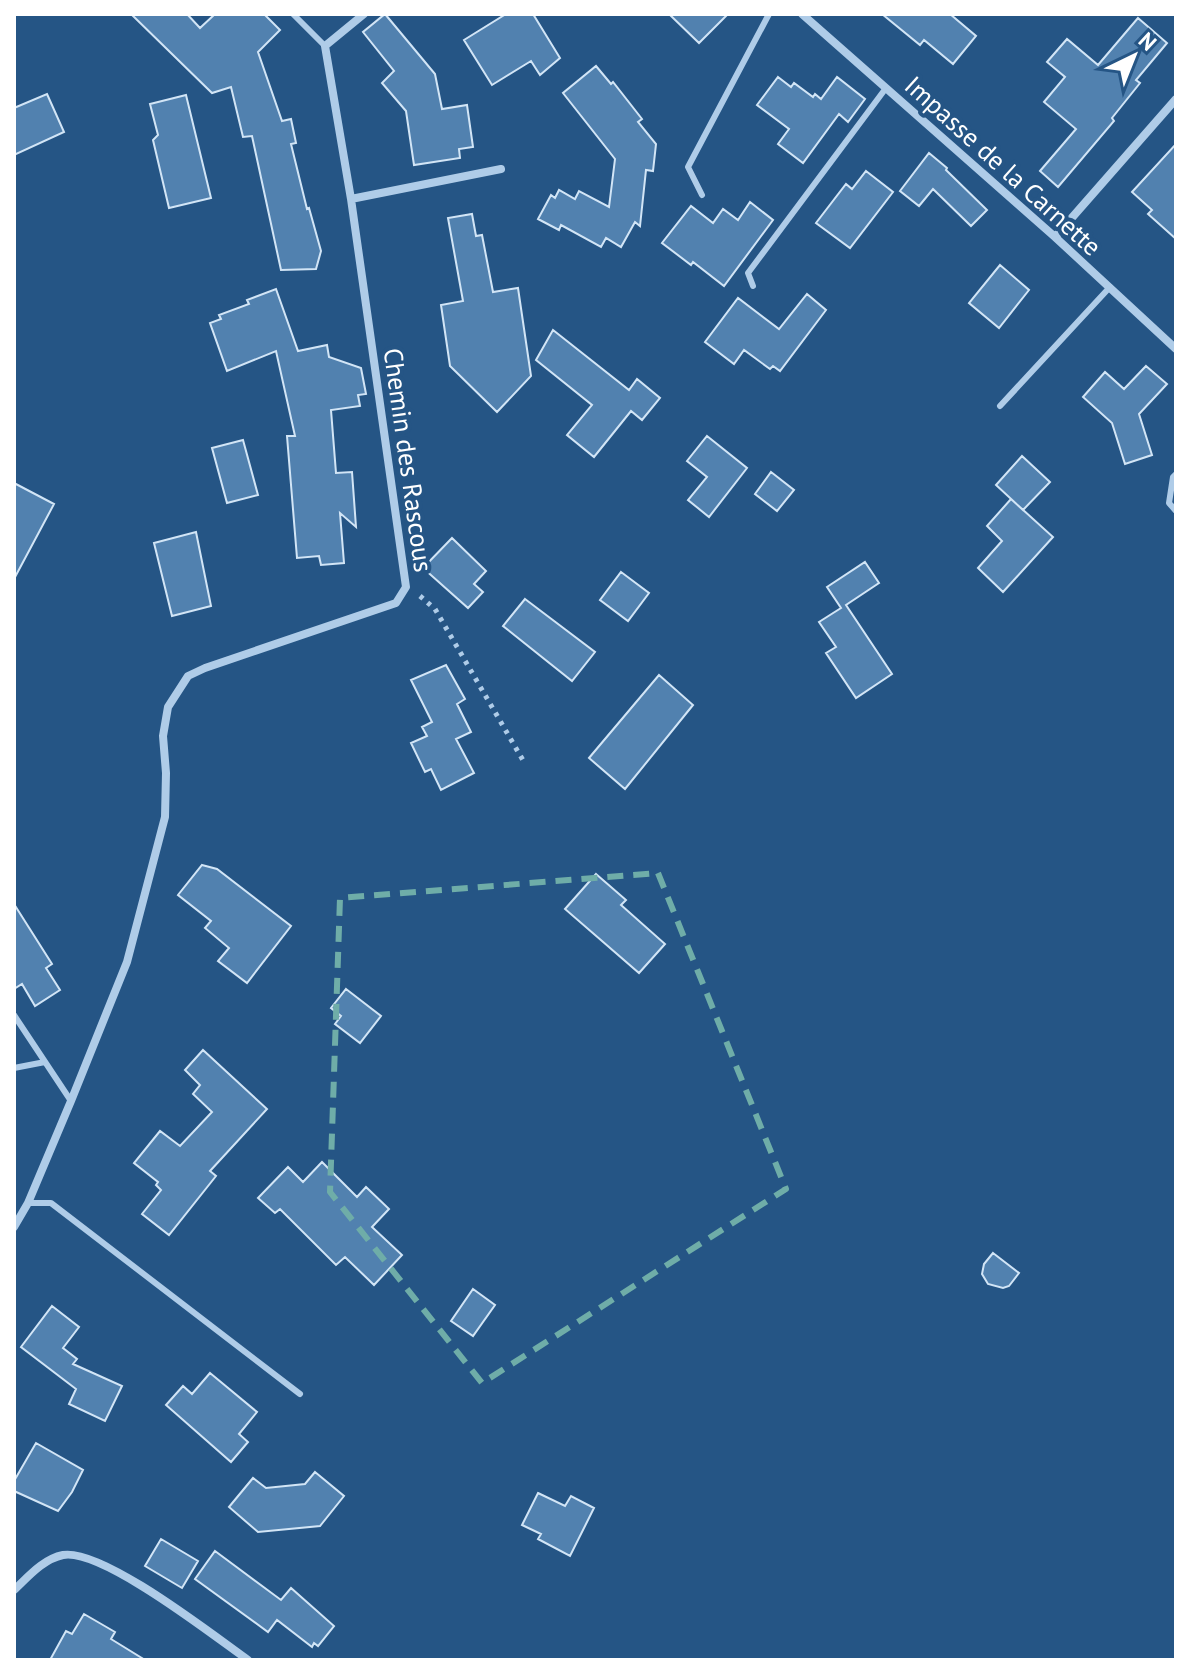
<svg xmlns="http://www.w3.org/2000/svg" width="1190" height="1674" font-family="'PT Sans',sans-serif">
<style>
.building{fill:#5181af;stroke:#d2e5f6;stroke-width:2}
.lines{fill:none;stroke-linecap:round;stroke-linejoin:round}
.path{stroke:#afcce8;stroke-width:5;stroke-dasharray:4 6;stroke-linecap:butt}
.lane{stroke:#afcce8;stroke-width:6}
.street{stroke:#afcce8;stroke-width:8}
.marked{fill:none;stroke:#6fada8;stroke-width:6;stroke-dasharray:16 10;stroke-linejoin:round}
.labels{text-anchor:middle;stroke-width:8;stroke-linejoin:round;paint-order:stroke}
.street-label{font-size:26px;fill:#fff;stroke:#255585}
</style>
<rect width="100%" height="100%" fill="#255585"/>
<path class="building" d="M131,14H187L200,28L215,14H264L280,30L258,52L282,121L291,119L296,143L291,144L307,209L309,208L321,251L316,269L281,270L252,136L243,137L231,87L212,93Z
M385,14L435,74L442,109L467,105L473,147L459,149L460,158L414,165L406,111L382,83L394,71L363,32Z
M506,14H533L560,58L540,75L531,61L492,85L464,40Z
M669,14H728L699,43Z
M882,14H950L976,36L953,64L924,40L920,45Z
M1138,18L1167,43L1136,80L1140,83L1112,118L1114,121L1058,187L1040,171L1076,129L1044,102L1065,77L1047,62L1067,39L1098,65Z
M596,66L611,84L613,82L642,119L638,122L656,144L653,171L646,170L640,226L635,222L621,247L606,238L601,247L561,225L559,230L538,219L551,195L555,198L559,190L575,199L579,191L609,207L615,159L563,93Z
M778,77L791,87L794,83L813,97L815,94L821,99L837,77L865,99L848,122L839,114L803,163L778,144L789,129L757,105Z
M47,94L64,132L14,155V108Z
M186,95L211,198L169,208L153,140L158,135L150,104Z
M1176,144V239L1148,214L1152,210L1132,192Z
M929,153L947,168L946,170L987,210L971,226L933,189L919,206L900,191Z
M866,171L893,192L850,248L816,223L846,184L852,189Z
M750,202L773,220L724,286L693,262L691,265L662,243L691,206L713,223L723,209L738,220Z
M472,214L476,236L482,235L493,292L518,288L531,376L497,412L450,366L441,305L463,301L448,218Z
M1000,265L1029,290L999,328L969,303Z
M276,289L298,351L327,345L329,357L361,368L366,394L358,395L360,406L331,410L336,473L352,472L356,527L340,513L344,563L321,565L319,556L297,558L287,436H295L276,351L227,371L210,323L221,319L219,315L249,304L247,300Z
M807,294L826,310L780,371L773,366L770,369L744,350L734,364L705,342L738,298L779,329Z
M553,330L629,390L637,379L660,398L642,420L631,411L594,457L567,435L592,405L536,360Z
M1146,366L1167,384L1139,414L1152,455L1125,464L1112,423L1083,397L1105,372L1124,389Z
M707,436L747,468L709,517L688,500L707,477L687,461Z
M243,440L258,495L227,503L212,448Z
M1022,456L1050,482L1023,510L996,485Z
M771,472L794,490L777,511L755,494Z
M14,483L54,504L14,579Z
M1011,499L1053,537L1003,592L978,568L1002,541L987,526Z
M196,532L211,606L172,616L154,543Z
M452,538L486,571L474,584L483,592L468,608L423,568Z
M865,562L879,583L846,605L892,674L856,698L826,653L836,647L819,622L841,608L827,587Z
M621,572L649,593L628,621L600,600Z
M525,599L595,652L572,681L503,626Z
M446,665L465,699L457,704L471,732L456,739L474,773L441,790L431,769L425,772L411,743L427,736L422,727L432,722L411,680Z
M659,675L693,705L625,789L589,758Z
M202,865L217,869L291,926L247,983L218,961L229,948L205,928L211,921L178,895Z
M596,874L626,900L621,905L665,944L639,973L565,909Z
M14,904L52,964L46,968L60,990L35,1006L22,984L14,989Z
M346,989L381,1016L360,1043L335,1024L341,1016L331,1008Z
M203,1050L267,1109L210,1171L216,1176L169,1235L142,1214L161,1190L156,1185L158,1182L134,1163L160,1131L180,1146L212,1112L193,1094L200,1085L185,1070Z
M322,1162L357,1197L366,1187L389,1209L372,1227L402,1255L374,1285L345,1257L336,1265L280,1209L275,1213L258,1198L288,1167L303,1182Z
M993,1253L1019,1273L1009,1286L1003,1288L988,1284L982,1274L984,1264Z
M473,1289L495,1305L473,1336L451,1321Z
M52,1306L79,1327L63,1348L77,1359L73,1364L122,1386L105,1421L69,1404L76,1389L21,1347Z
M210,1373L257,1412L239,1434L248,1442L231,1462L166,1405L183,1386L192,1394Z
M36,1443L83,1470L72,1492L58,1511L14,1491V1481Z
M315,1472L344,1496L320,1526L258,1532L229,1507L253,1478L266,1488L305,1484Z
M538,1493L565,1506L571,1496L594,1508L570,1556L538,1539L541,1534L522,1525Z
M161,1539L198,1561L182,1588L145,1566Z
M215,1551L281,1600L291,1588L334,1626L318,1646L314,1643L312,1647L277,1620L268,1632L195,1579Z
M84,1614L115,1632L111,1639L145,1660H50L66,1631L72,1634Z"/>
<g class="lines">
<path class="path" d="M420,596L435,609L524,762"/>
<path class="lane" d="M293,14L325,46
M702,195L688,167L769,14
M753,286L748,273L886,88
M1000,406L1110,287
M1176,474L1173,477L1169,503L1176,511
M14,1015L71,1101
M14,1068L45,1062
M28,1203H51L300,1394"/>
<path class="street" d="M802,14L1055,237L1176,349
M351,199L501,169
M1055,237L1176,99
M14,1227L28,1203L71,1101L127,962L165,817L166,773L163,736L168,707L188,676L205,668L396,603L406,587L351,199L325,46L364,14
M14,1590C28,1577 43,1559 63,1555C102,1548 214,1636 248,1660"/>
</g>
<path class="marked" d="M658,873L786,1189L482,1383L330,1192L340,898Z"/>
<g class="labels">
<g class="street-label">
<text transform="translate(1003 166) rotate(42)" y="9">Impasse de la Carnette</text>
<text transform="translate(408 460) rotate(82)" y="9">Chemin des Rascous</text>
</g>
</g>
<rect width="1190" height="1674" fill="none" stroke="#ffffff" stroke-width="32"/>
<g transform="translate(1134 56) rotate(43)" stroke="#255585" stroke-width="6" paint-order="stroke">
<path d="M0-6L14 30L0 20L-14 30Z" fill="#ffffff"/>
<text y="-12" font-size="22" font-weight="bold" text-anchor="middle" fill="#ffffff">N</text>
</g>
</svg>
